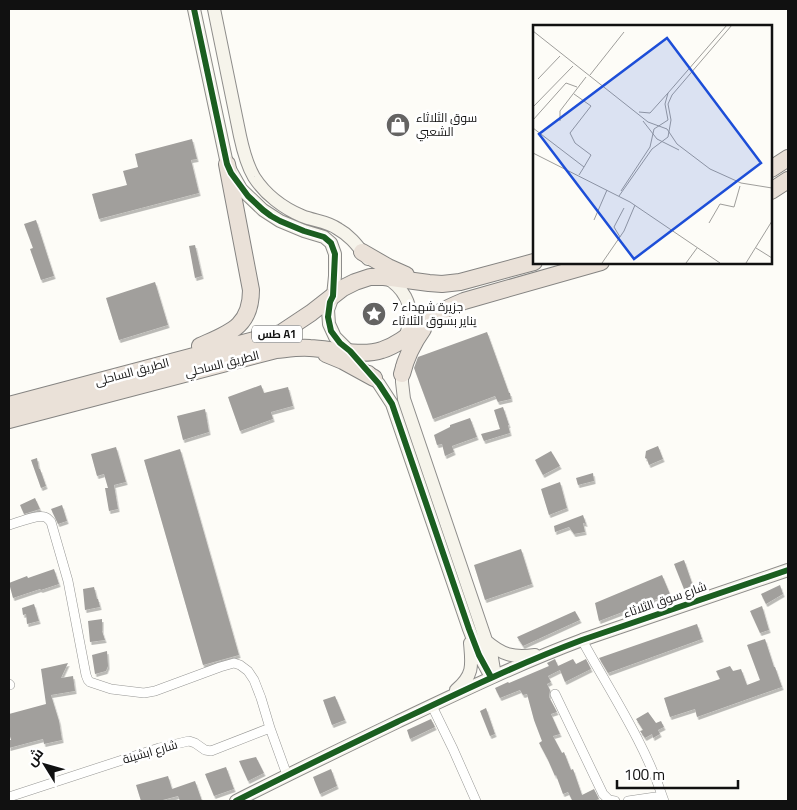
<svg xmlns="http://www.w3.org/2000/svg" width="797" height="810" font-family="Georgia,Cairo,serif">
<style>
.building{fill:#a19f9c;filter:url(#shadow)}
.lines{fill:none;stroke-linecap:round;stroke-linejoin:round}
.street-casing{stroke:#979795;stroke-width:10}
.secondary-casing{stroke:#8e8d8b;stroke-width:14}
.highway-casing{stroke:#858482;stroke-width:18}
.street{stroke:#fffffe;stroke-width:9}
.secondary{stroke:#f6f4eb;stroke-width:12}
.highway{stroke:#eae1d8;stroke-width:16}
.cycleway-casing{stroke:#fff;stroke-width:9}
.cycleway{stroke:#1b5e20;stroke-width:6}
.labels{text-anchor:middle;stroke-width:5;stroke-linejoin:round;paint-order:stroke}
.shield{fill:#fff;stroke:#585858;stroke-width:1}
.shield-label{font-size:11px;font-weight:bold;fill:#111}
.poi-label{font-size:12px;fill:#111;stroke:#fff;text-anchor:start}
.street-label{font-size:12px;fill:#111;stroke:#fff}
.inset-road{fill:none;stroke:#9f9e9b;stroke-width:1}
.view{fill:#1d4ed8;fill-opacity:0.15;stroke:#1d4ed8;stroke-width:2.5}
.inset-edge{fill:none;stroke:#111;stroke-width:2.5}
</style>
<defs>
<filter id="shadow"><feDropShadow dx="1.5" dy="3" stdDeviation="0" flood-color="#0004"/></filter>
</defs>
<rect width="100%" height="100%" fill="#fdfcf7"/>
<path class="building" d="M192,139L197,159L191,160L199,193L99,219L92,194L127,185L123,171L138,167L135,154Z
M36,220L54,276L41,280L30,249L33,248L24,224Z
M195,245L202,276L195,278L189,246Z
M155,282L168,325L119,340L106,298Z
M487,332L509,393H510L511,399L498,402L495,396L433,419L414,368L418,357Z
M261,385L264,393L288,387L293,406L271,412L273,419L240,431L228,397Z
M503,407L509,425H508L510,433L484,441L481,434L500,429L494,410Z
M205,409L209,432L183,440L177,416Z
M470,418L477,437L452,446L454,452L445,456L442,444L437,445L434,435L450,427V425Z
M658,446L663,459L649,465L647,459L645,458L646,451Z
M116,447L126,482L114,485L118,509L109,511L105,488H108L104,474L97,476L91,454Z
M180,449L239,655L203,665L144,460Z
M551,451L560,466L543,475L535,460Z
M37,458L39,469H40L46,486L41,488L31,460Z
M593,473L594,481L578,485L576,478Z
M560,482L567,508L549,515L541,489Z
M35,498L40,509L24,514L20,505Z
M62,505L67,521L58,524L51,509Z
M583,515L586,524L583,523L585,532L574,534L569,527L555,532L554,526Z
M521,549L532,584L485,600L474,565Z
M684,560L693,586L684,589L674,564Z
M54,569L59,584L41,590L40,589L13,598L9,583L27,576L28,578Z
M662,575L670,594L599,621L595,603Z
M780,585L783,594L766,604L761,594Z
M94,587L97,599H98L100,607L85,610L83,589Z
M34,604L39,621L27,624L26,614L23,615L22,608Z
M762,606L769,630L760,633L750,611Z
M575,611L580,620L523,646L517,637Z
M102,619V631L105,640L90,642L88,621Z
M697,624L702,639L608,673L599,658Z
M765,639L774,667H775L782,687L697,717L695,709L670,717L664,698L720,679L716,671L730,666L733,671L741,669L747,685L760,680L747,645Z
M107,651L108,666L106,671L95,674L92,655Z
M555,659L558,666L573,659L576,664L586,659L591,669L565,682L560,670L548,676L551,682L547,684L550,690L549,697L557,712L551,714L560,734L553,736L562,753L564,752L571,770L573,769L582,795L594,789L599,799L594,801H570L572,800L568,792L563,794L556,775L555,776L548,760L539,743L542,741L534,720L527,694L523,695L520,690L500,698L495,688L508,682L509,683L549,666L547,663Z
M68,663L61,678L73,676L75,691L51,695L59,721L62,740L44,744L43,739L9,748V740H11L9,733V714L46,704L41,669Z
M335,696L345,720L332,725L323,700Z
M486,708L495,734L490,736L480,711Z
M648,712L656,723L661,721L664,727L658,730L660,734L653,738L652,734L645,738L640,731L643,730L636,719Z
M431,719L435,727L410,739L407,730Z
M256,757L264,773L248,781L239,761Z
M226,767L234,789L214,796L205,774Z
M331,769L337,786L320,794L313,777Z
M168,776L172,789L195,781L202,801H180L178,796L159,801H141L136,785Z"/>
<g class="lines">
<g class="street-casing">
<path id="street" d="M9,525C17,523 37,514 45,517C48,518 49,520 51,522L68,581L86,675L88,680L90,682L111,689L144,693L155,691L220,667L234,663L240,665L248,671L254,680L261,698L270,728
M582,640C611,693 645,743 664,801
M9,684L10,685
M555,694L603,794L609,800L615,801
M432,706L453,749L476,801
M9,797L159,748L189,741L195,743L205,750L211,751L270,728L287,775
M628,801L662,796"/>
</g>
<g class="secondary-casing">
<path id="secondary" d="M194,9L227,164L241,189L263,210L280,221L304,231L324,237L331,243L335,254V276L333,296L328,310L329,324L335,337L352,354
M214,9L240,136C243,150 247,165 254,177C265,194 283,208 302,216C314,221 327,221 338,229C351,236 359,248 368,259
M385,277C403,287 413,304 409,324C408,329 406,334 405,339
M402,367V382L404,399L492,658L495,676
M369,372L379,384L392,404L469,629L479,655L491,677
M485,640C502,655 513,658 535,655
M456,690C474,675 472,665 470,643
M236,801C289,774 343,748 397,722C458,693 518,664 582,640L788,570"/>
</g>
<g class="highway-casing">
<path id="highway" d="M771,169L788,158
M771,191L788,180
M362,252L388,267L406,275
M200,346C229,333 251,327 251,290L227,164
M326,354L343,361L374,378
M402,374C406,357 413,343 423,329
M9,405L281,333L311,313L343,288L355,282L370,277H384L429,283L442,284L460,282L534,262
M9,420L276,350C287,349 299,347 310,348C331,349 362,357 382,350C401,344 414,330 430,318C441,311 452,306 464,301L601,262"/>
</g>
<use href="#street" class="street"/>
<use href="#secondary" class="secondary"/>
<use href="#highway" class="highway"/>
<g class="cycleway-casing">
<path id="cycleway" d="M194,9L227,164L231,173L248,196L263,210L271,216L280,221L304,231L324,237L331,243L335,254L333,296L330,302L328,317L331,331L340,343L350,351L379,384L392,404L469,629L479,655L491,677
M236,801C289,774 343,748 397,722C458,693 518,664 582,640L788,570"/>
</g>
<use href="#cycleway" class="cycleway"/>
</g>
<defs>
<g id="shop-disc" transform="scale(1.25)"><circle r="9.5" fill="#646362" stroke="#fff"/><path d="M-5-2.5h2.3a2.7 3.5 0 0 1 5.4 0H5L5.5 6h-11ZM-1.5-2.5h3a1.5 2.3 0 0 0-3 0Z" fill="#fff"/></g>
<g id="sight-disc" transform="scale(1.25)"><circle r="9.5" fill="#646362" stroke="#fff"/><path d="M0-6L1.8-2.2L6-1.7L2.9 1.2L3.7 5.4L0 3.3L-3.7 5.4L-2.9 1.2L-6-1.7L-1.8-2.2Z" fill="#fff"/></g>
</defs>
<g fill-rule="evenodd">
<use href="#shop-disc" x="398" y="125"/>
<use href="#sight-disc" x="374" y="314"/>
</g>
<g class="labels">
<rect class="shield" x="252" y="325.5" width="50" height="17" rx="4"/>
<g class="shield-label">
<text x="277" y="338">طس A1</text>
</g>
<g class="poi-label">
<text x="416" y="122">سوق الثلاثاء<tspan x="416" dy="14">الشعبي</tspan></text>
<text x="392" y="311">جزيرة شهداء 7<tspan x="392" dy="14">يناير بسوق الثلاثاء</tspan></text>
</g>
<g class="street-label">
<text transform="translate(222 364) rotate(-14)" y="4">الطريق الساحلي</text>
<text transform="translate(132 372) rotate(-15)" y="4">الطريق الساحلى</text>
<text transform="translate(665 600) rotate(-19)" y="4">شارع سوق الثلاثاء</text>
<text transform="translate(150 752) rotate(-16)" y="4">شارع ابشينة</text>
</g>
</g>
<g transform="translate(533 25)">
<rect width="239" height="239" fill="#fdfcf7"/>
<path class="inset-road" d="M0,6L115,97L134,104L144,119L177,144L208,158L239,163M57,50L91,7M5,54L27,31M41,69L58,81L37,108L42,118L58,130L51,142M0,82L40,41M106,87L117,88L135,68M0,95L33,58L44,62M27,96V86L53,52M110,96L124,114L146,125M0,103L51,142L46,150M0,128L97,177L187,238M88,166L117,122L121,104L135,95L132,79L135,68L194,0M86,171L119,124L135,112L138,95L135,79L139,70L199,0M61,195L74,165M176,198L187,179L201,182L207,161M87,212L81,202L91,183M223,223L239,233M69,238L91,206L102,180M153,238L164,223M213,238L239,196"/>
<path class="view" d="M134,13L228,138L101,234L6,109Z"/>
<rect width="239" height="239" class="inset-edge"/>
</g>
<rect width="797" height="810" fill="none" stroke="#111111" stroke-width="20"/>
<g transform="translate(45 765) rotate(307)" stroke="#ffffff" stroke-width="4" paint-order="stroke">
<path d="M0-4L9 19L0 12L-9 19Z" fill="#111111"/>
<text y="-8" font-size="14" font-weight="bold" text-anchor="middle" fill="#111111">ش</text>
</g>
<path d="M617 780v8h121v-8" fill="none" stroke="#111111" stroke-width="2.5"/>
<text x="624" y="780" font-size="15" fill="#111111" stroke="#ffffff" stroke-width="4" paint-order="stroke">100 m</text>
</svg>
